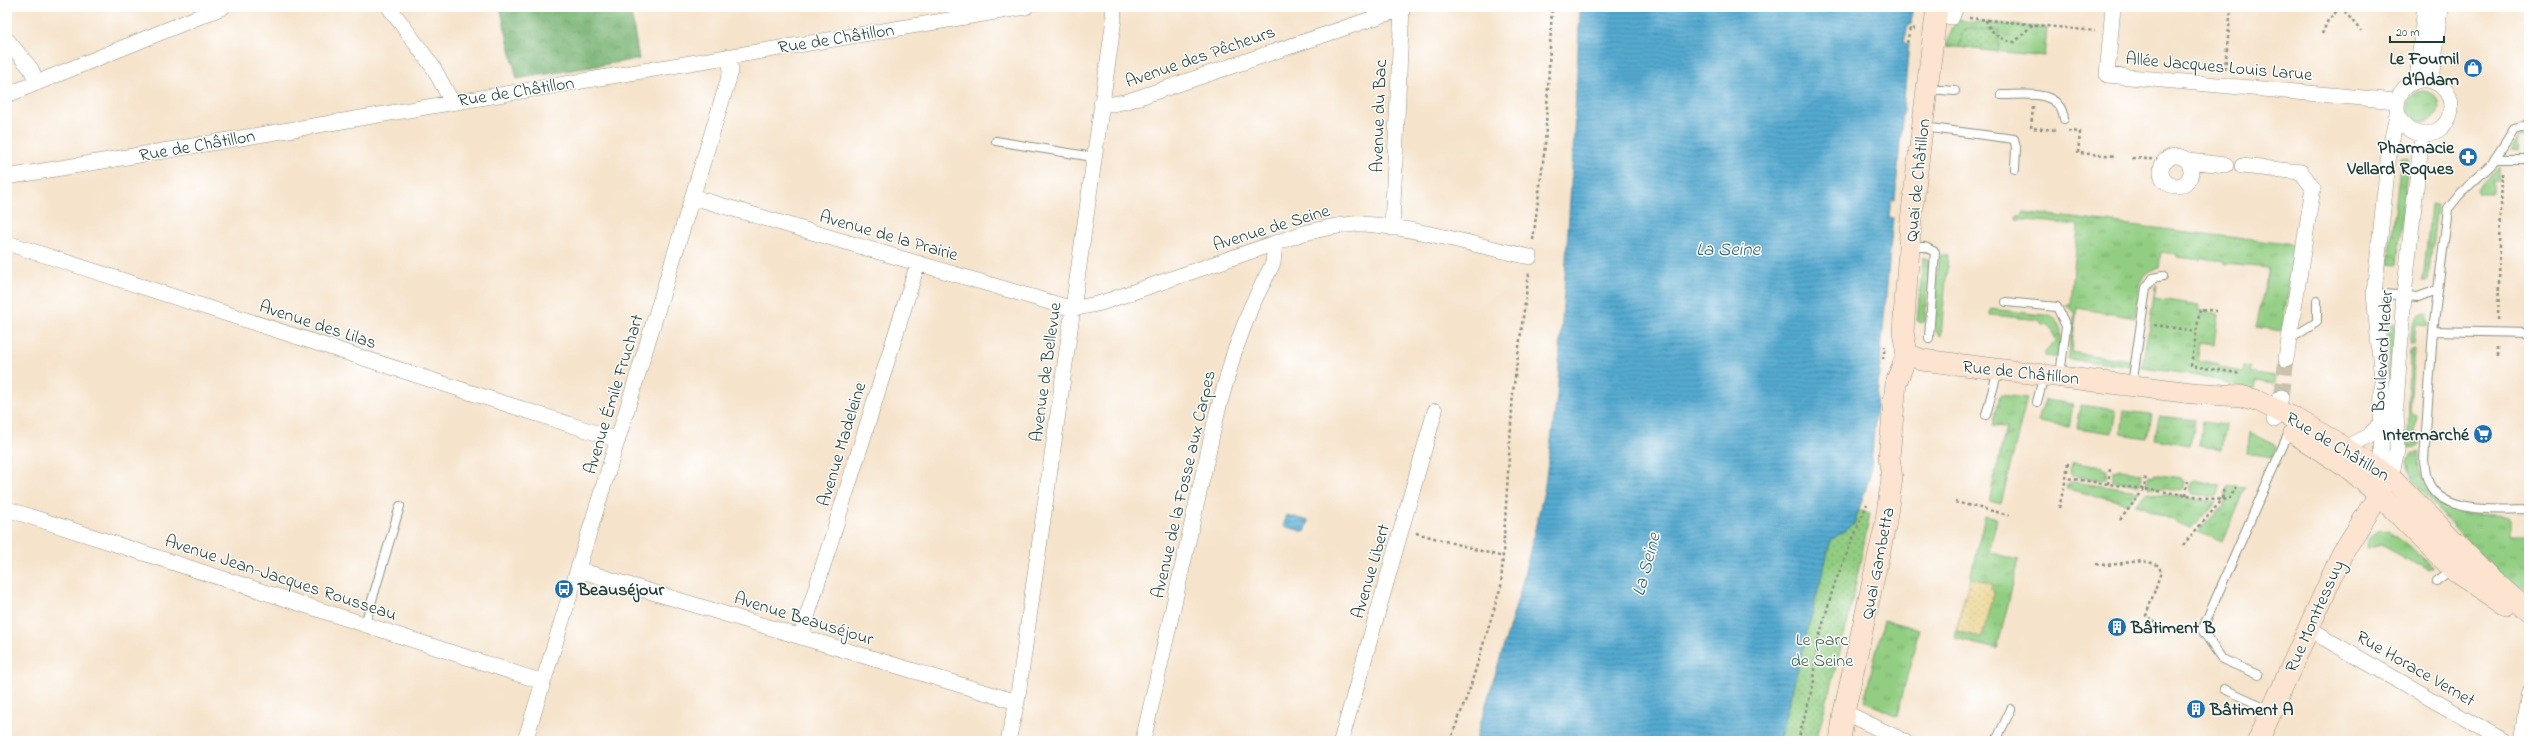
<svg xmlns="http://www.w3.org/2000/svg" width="2536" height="748" font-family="'Indie Flower',sans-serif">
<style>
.grass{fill:url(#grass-tufts);stroke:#58865b}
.forest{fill:url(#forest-crowns);stroke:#4a7752}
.sand{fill:url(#sand-dots);stroke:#868c69}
.park{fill:url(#park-dots);stroke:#58865b}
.water{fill:url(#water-rules);stroke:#3a7482}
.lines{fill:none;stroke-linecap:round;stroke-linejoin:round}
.street-tunnel{stroke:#cbc2ad;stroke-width:15;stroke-dasharray:15 8;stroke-linecap:butt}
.lane-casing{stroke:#8a9080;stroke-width:10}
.street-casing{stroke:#8a9080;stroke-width:16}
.secondary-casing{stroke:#8a9080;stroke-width:22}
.path{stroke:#8a9080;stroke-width:2.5;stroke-dasharray:3 3;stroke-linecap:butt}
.lane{stroke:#fff;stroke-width:8}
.street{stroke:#fff;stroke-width:15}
.secondary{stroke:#fde4d1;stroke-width:21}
.labels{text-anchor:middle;stroke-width:3;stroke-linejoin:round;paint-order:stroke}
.street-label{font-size:18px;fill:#1f3d34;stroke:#fff}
.poi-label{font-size:18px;font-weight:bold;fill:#1f3d34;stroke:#fff;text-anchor:end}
.park-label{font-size:18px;fill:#3c6148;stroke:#fff}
.water-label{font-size:19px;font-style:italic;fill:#32636b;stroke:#fff}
</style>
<defs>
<pattern id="grass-tufts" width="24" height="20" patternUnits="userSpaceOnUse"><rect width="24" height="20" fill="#92ce82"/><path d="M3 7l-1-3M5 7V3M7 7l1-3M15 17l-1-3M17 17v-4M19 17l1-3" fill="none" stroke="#77a86b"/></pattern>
<pattern id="forest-crowns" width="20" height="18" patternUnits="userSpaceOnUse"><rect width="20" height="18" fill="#75b170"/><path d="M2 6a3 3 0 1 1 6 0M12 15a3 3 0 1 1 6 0" fill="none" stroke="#5f915d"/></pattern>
<pattern id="sand-dots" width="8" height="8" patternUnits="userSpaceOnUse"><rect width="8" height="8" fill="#eeda9e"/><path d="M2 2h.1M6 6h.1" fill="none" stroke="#ccbc89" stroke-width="1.8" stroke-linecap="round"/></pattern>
<pattern id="park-dots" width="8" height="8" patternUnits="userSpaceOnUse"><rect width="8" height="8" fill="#92ce82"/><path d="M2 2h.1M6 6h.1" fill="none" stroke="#77a86b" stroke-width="1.8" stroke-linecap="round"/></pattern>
<pattern id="water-rules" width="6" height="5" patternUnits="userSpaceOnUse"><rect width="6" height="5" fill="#55aad1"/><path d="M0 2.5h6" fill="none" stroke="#468caa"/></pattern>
</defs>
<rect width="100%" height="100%" fill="#fff"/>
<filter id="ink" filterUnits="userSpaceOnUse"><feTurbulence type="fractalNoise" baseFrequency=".025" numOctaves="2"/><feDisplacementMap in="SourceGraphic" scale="8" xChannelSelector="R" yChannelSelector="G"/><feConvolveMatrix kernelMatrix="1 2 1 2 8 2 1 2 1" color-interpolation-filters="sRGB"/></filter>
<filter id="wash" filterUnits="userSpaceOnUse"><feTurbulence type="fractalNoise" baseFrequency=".012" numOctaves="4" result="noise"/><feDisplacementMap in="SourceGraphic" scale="16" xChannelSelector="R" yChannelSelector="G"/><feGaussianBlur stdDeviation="0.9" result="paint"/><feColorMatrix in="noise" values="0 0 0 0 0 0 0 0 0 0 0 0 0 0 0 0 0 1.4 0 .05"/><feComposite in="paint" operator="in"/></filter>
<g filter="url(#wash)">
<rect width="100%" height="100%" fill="#f6e3cb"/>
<path class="grass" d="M1956,20L2047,28L2044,56L1946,46Z
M2407 107a16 16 0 1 1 32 0a16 16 0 1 1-32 0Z
M2523,133H2529V137H2519L2518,151L2510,150Z
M2401,157L2408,158L2397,265L2389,264Z
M2500,167V180H2493V193H2478L2477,188Z
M2431,205L2437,206L2428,281H2423Z
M2023,212L2295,245L2282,331L2256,327L2269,268L2225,264V261L2203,258L2202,260L2177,257V254L2161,252L2159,268C2136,271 2138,300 2136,318L2077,308L2071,352L2128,360L2129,366L2067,359L2075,314L2066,305L2071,303L2078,225L2016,219L2017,215L2022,216Z
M1941,255H1948L1941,336L1936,332L1934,322L1938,260Z
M1923,257L1929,260L1925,322L1917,321Z
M2156,284L2154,298L2199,305L2198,310L2218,314L2214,344L2200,342L2197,361L2219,365V368L2243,372L2244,366L2251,367L2250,372L2275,376L2274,384L2255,381L2254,390L2198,375L2142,368Z
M1990,309L2052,316C2066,326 2060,343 2057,358L2045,356V352L2056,341L2053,331L2048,325L2042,324L2039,320L1990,315Z
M2428,313V325L2416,324L2414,345L2410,344C2412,330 2411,315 2428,313Z
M2393,322L2395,325L2390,405H2387L2390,326Z
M2414,349L2410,412L2417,415L2414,442L2420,443L2416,447L2408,448L2410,350Z
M2000,395L2027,398L2001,504L1989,501L2006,428L1993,425Z
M2044,400L2073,404L2069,427L2038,422Z
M2081,405L2116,410L2112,433L2077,428Z
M2124,411L2151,414L2147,438L2121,434Z
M2159,416L2194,420L2190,445L2155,439Z
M2202,421L2226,424L2222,449L2199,446Z
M2250,432L2277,446L2272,457L2247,453Z
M2419,451C2417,482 2435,510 2468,514C2481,516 2495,513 2508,517L2510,520V535H2529V597L2498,573L2455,529L2413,480L2408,461L2412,454Z
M2075,462L2103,466V468L2107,469L2106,478L2102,480L2072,476L2070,472L2071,463Z
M2118,468L2142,474L2141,483L2137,485L2113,481V470L2118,471Z
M2153,474L2181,478V480L2185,481L2184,489L2180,491L2150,487L2147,483L2149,475L2153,476Z
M2196,480L2220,486L2218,495L2215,497L2193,494L2191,492V482Z
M2072,482L2139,491L2128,503L2067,489L2068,484Z
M2232,486L2245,488L2222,542L2198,532L2224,504L2227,487Z
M2147,492L2216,502L2192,529L2135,504Z
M1985,516L1997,519L1989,552L2019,560L1997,649L1955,639L1956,631L1982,637L1992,584L1970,578Z
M2388,530L2402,540L2433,568L2428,570L2381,545L2367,549L2368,538L2377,531Z
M1884,620L1919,629L1897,716L1864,701Z"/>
<path class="forest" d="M500,7H630L639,59L517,79Z"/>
<path class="sand" d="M1970,578L1992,584L1991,589L1994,590L1982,637L1956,631Z"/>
<path class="park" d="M1970,28L2000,31L1998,52L1959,47L1964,29Z
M1859,510L1870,514L1848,621L1816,741H1779L1831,540L1854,524Z"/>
<path class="water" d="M1580,7H1913L1911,25H1908L1904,43L1909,44L1895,200H1891L1889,217L1893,218L1870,476L1854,524L1831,540L1779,741H1475L1520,592L1544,491L1557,396L1573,153Z
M1287,515L1309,521L1305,532L1283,526Z"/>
</g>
<g filter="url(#ink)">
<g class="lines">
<path class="street-tunnel" d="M2281,397L2286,359"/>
<g class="lane-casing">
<path id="lane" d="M1928,89L1955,91
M2001,95C2024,95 2060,88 2064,119
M1923,127L2014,139L2016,147L2015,169
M996,141L1093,157
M2496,159H2529
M1910,247H1925L1935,252L1929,338
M2374,293L2418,297L2437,290
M2006,302L2057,307L2066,326L2060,376
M2433,331L2448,209L2460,194L2491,165L2514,129L2529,125
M2529,333L2433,331L2424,460C2425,466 2425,472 2427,478C2438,516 2499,509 2529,509
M2290,339L2317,322V301
M2132,385L2146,288L2153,278L2163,276
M2037,402L2044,375
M1986,415L1998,370
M2436,581L2452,569
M365,624L400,506
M2258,675L2222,659L2202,630L2290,430
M2224,689L2271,710
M1996,741L2011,709"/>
</g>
<g class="street-casing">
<path id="street" d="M389,7L433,67L452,102
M2113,7L2107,75L2397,101
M1936,15L1952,17L1956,7
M7,40L31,69L37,83
M2397 107a27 27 0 1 1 54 0a27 27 0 1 1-54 0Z
M2417,80L2425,7
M2432,81L2440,7
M7,95L223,7
M1101,103L1113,104L1128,101L1386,14L1402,10
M2161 171a15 15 0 1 1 30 0a15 15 0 1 1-30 0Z
M2188,161L2226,165
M2242,166L2301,172L2313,188L2286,359
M7,177L1026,7
M693,197L1073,309L1101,303L1304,233C1323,229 1343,223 1362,224C1415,227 1478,246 1530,257
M1392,228L1402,7
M7,243L618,440
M2274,420L2281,397
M2345,448L2368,436L2381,424
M2381,478L2382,379L2374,293L2389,153L2397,114
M2387,484L2391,477L2397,450L2396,404L2404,295L2422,135
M7,509L543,682
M579,570L1017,702
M2308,629L2505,741
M801,636L918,263
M1844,712L1904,741
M525,741L731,71L729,56
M1008,741L1017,702L1114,19L1113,7
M1143,741L1217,413L1234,353L1251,307L1273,263L1275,243
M1341,741L1435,411
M2521,741L2529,692"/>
</g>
<g class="secondary-casing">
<path id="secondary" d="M1907,354L1922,360L1939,362L2192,393L2241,396L2259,401L2309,426L2391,477L2490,578L2529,612
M1907,354L1903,332L1911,220L1937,7
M2294,433L2352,471L2379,495L2457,573L2505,604
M1840,741L1844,712L1885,527L1892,478L1889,457L1896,383L1907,354
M2258,741L2342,554L2379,495"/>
</g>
<path class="path" d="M2341,7L2361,31
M1969,18L2095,31
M1986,20C1990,33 2002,41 2015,42L2033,24
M2322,34L2328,20L2341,7
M1907,43L1910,28L1915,29
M2225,69L2231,7
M2033,107L2031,128L2057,130
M2068,131L2080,132L2078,153L2116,156
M2132,158L2165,160
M1533,240L1545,146L1552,7
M2217,311L2200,309L2191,366L2237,373L2238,376
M2498,320L2502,173
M2154,325L2196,331
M2497,357V345
M1883,359L1885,346
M2068,463L2066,478L2222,500L2224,487
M2108,484L2110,469
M2186,495L2188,481
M1955,502L2009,515
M2059,508L2066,478
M2120,520L2144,489L2146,475
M1416,533L1503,557
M2183,545L2222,500L2230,498L2236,487
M2096,564C2117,568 2140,555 2159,566L2161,572L2146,616L2166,630
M1450,741L1469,691L1501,586L1513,392L1529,273
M1798,741L1814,681L1817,645L1834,585L1867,504"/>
<use href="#lane" class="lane"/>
<use href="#street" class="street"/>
<use href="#secondary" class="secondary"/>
</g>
</g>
<defs>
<g id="shop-disc" transform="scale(1)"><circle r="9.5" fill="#1f6fb2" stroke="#fff"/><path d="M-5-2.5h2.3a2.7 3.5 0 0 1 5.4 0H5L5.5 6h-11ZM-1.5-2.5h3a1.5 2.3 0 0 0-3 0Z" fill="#fff"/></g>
<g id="pharmacy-disc" transform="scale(1)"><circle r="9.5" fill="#1f6fb2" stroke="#fff"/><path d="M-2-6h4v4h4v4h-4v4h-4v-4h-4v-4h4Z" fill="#fff"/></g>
<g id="supermarket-disc" transform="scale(1)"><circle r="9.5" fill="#1f6fb2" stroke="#fff"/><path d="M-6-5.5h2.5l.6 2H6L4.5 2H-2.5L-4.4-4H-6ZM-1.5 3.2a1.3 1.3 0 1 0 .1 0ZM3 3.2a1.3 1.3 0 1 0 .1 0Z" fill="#fff"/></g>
<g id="bus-disc" transform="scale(1)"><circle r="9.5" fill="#1f6fb2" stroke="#fff"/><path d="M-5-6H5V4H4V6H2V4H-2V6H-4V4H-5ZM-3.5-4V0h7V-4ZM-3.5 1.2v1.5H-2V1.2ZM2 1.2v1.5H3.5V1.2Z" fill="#fff"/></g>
<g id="building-disc" transform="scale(1)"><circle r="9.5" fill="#1f6fb2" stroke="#fff"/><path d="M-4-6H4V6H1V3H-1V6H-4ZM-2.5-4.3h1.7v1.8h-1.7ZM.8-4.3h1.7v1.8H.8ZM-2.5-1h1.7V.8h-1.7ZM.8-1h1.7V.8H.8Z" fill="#fff"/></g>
</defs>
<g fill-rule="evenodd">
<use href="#shop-disc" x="2473" y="68"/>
<use href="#pharmacy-disc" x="2468" y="157"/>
<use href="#supermarket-disc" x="2483" y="434"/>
<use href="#bus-disc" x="564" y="589"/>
<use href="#building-disc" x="2117" y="627"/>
<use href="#building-disc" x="2196" y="709"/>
</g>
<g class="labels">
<g class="street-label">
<text transform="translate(836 38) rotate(-9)" y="6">Rue de Châtillon</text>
<text transform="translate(1200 56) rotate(-19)" y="6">Avenue des Pêcheurs</text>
<text transform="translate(2219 66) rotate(5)" y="6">Allée Jacques Louis Larue</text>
<text transform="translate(516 91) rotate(-9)" y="6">Rue de Châtillon</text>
<text transform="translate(1378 116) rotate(-88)" y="6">Avenue du Bac</text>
<text transform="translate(197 145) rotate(-10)" y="6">Rue de Châtillon</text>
<text transform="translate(1917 180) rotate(-84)" y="6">Quai de Châtillon</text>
<text transform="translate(1271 227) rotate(-17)" y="6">Avenue de Seine</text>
<text transform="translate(889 235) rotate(16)" y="6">Avenue de la Prairie</text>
<text transform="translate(318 324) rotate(18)" y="6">Avenue des Lilas</text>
<text transform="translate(2382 351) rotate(-86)" y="6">Boulevard Meder</text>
<text transform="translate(1045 372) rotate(-82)" y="6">Avenue de Bellevue</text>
<text transform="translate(2021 372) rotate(6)" y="6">Rue de Châtillon</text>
<text transform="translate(613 394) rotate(-73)" y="6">Avenue Émile Fruchart</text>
<text transform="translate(841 444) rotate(-73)" y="6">Avenue Madeleine</text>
<text transform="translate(2338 446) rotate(31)" y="6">Rue de Châtillon</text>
<text transform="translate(1183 484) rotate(-77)" y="6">Avenue de la Fosse aux Carpes</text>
<text transform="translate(1877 563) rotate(-79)" y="6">Quai Gambetta</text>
<text transform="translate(1370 571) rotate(-74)" y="6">Avenue Libert</text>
<text transform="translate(281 577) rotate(18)" y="6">Avenue Jean-Jacques Rousseau</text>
<text transform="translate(2314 616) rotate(-66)" y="6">Rue Monttessuy</text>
<text transform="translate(804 618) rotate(17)" y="6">Avenue Beauséjour</text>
<text transform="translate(2416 668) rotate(30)" y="6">Rue Horace Vernet</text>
</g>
<g class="poi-label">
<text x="2459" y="64">Le Fournil<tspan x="2459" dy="21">d’Adam</tspan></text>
<text x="2454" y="153">Pharmacie<tspan x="2454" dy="21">Vellard Roques</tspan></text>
<text x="2469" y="440">Intermarché</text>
<text x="578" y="595" text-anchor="start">Beauséjour</text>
<text x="2131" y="633" text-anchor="start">Bâtiment B</text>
<text x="2210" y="715" text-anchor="start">Bâtiment A</text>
</g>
<g class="park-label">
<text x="1822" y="645">Le parc<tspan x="1822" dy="21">de Seine</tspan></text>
</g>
<g class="water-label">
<text x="1728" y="255">La Seine</text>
<text transform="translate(1645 564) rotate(-75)" y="7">La Seine</text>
</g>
</g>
<rect width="2536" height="748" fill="none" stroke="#fff" stroke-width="24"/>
<path d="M2390 36v6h54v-6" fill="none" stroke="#1f3d34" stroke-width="2"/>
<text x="2396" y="36" font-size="12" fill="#1f3d34" stroke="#ffffff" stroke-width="3" paint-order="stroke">20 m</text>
</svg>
